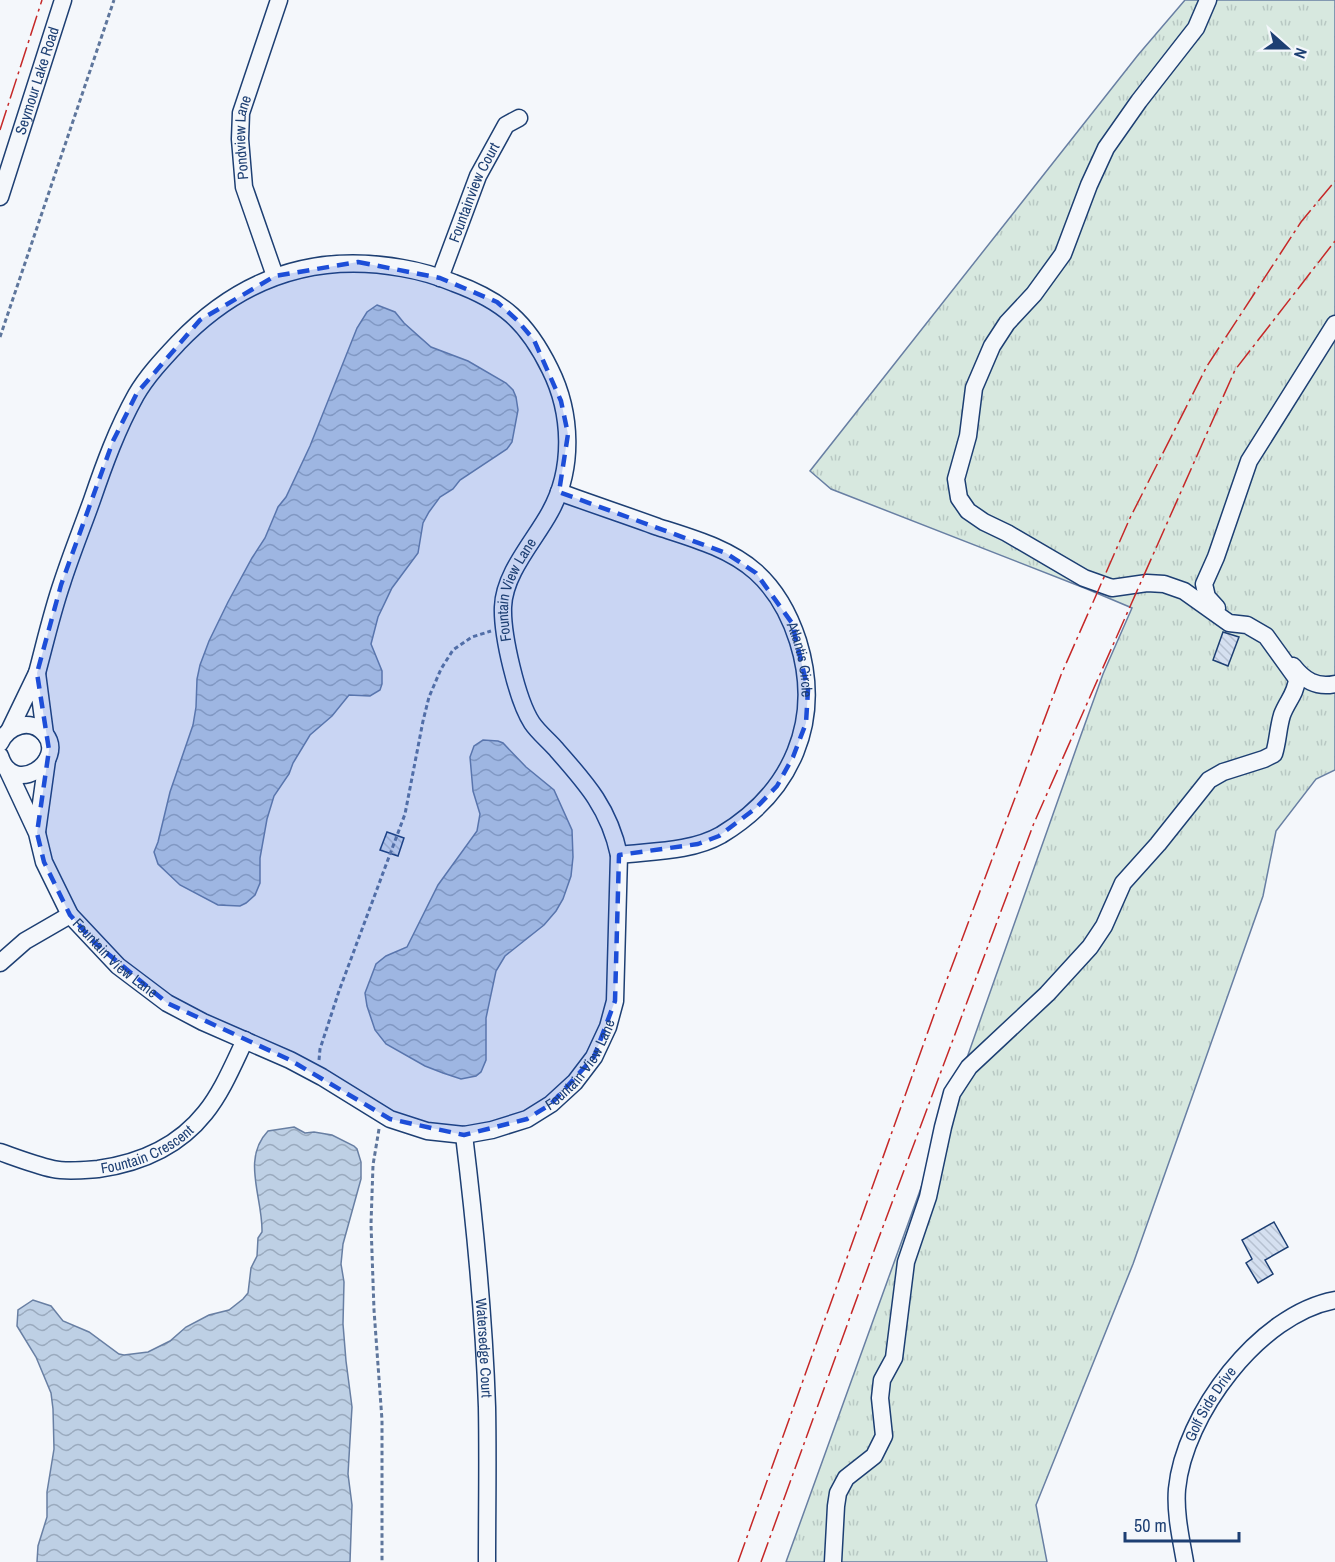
<svg xmlns="http://www.w3.org/2000/svg" width="1335" height="1562" font-family="'Archivo Narrow',sans-serif">
<style>
.grass{fill:url(#grass-tufts);stroke:#687fa3;stroke-width:1.5}
.water{fill:url(#water-waves);stroke:#687fa3;stroke-width:1.5}
.building{fill:url(#building-back-hatch);stroke:#1d3f73;stroke-width:1.5}
.lines{fill:none;stroke-linecap:round;stroke-linejoin:round}
.minor-casing{stroke:#1d3f73;stroke-width:19}
.path{stroke:#5e769c;stroke-width:3;stroke-dasharray:4.5 3;stroke-linecap:butt}
.minor{stroke:#f4f7fb;stroke-width:16}
.power{stroke:#c62828;stroke-width:1.5;stroke-dasharray:21 4.5 3 4.5;stroke-linecap:butt}
.marked{fill:#1d4ed8;fill-opacity:0.2;stroke:#1d4ed8;stroke-width:4.5;stroke-dasharray:12 8;stroke-linejoin:round}
.labels{text-anchor:middle;stroke-width:4.5;stroke-linejoin:round;paint-order:stroke}
.street-label{font-size:15px;fill:#1d3f73;stroke:#f4f7fb}
</style>
<defs>
<pattern id="grass-tufts" width="24" height="20" patternUnits="userSpaceOnUse" patternTransform="scale(1.5)"><rect width="24" height="20" fill="#d7e8df"/><path d="M3 7l-1-3M5 7V3M7 7l1-3M15 17l-1-3M17 17v-4M19 17l1-3" fill="none" stroke="#b8c8c3"/></pattern>
<pattern id="water-waves" width="16" height="10" patternUnits="userSpaceOnUse" patternTransform="scale(1.5)"><rect width="16" height="10" fill="#bed0e5"/><path d="M0 5q4-4 8 0t8 0" fill="none" stroke="#9aaabe"/></pattern>
<pattern id="building-back-hatch" width="6" height="6" patternUnits="userSpaceOnUse" patternTransform="scale(1.5)"><rect width="6" height="6" fill="#d5e0f0"/><path d="M-1 5l2 2M0 0l6 6M5-1l2 2" fill="none" stroke="#b6c1d1"/></pattern>
</defs>
<rect width="100%" height="100%" fill="#f4f7fb"/>
<path class="grass" d="M1185,0H1335V770L1316,779L1276,831L1263,896L1133,1264L1036,1505L1047,1562H786L922,1185L1081,735L1103,674L1132,608L1087,589L831,489L810,471L1138,55Z"/>
<path class="water" d="M377,305L395,312L404,323L431,347L468,361L506,383L513,390L516,397L518,410L512,442L507,449L460,480L453,489L440,497L429,512L423,523L418,553L392,588L378,617L371,644L382,671V684L380,690L370,696L349,695L332,716L310,735L293,763L289,774L274,796L267,819L260,858V883L255,895L246,903L240,906L218,905L180,885L158,864L154,852L158,842L170,792L193,725L196,707L197,679L200,665L209,641L228,602L252,558L265,538L278,507L286,497L310,446L357,328L367,312Z
M483,740L498,741L503,743L526,767L554,790L572,830L573,857L571,876L563,899L556,911L544,925L505,956L496,971L486,1018V1060L481,1072L476,1076L461,1079L443,1073L425,1066L386,1044L375,1030L367,1006L365,993L376,964L386,956L407,947L438,885L477,831L480,814L473,791L470,757L474,746Z
M294,1127L305,1133L314,1132L332,1135L354,1146L357,1149L361,1162V1179L343,1244L341,1264L344,1282L343,1324L346,1361L352,1407L348,1474L352,1505L350,1562H37L38,1546L47,1517V1492L54,1449L53,1409L51,1393L36,1357L17,1326L18,1310L33,1300L51,1306L63,1321L89,1332L119,1354L124,1355L148,1352L170,1341L186,1327L209,1315L229,1310L243,1299L248,1293L251,1268L257,1256L258,1238L262,1232C263,1198 241,1159 268,1131Z"/>
<path class="building" d="M1223,632L1239,637L1228,666L1213,660Z
M387,832L404,838L398,856L380,850Z
M1274,1222L1288,1247L1265,1260L1273,1274L1258,1283L1246,1263L1252,1259L1242,1240Z"/>
<g class="lines">
<g class="minor-casing">
<g id="minor">
<path id="s1" d="M0,197L63,0"/>
<path id="s2" d="M275,276L244,187L240,139L241,113L279,0"/>
<path id="s3" d="M440,278L478,176L506,125L519,118"/>
<path id="s4" d="M559,492C592,504 625,515 658,527C692,538 729,548 756,572C776,590 790,616 798,641C823,721 792,792 721,835C691,852 651,851 619,855"/>
<path d="M1217,608L1207,597L1204,584L1216,557L1249,461L1335,324"/>
<path d="M1293,666C1304,680 1316,688 1335,684"/>
<path d="M10,729L37,673L45,734"/>
<path d="M0,743C8,726 30,717 45,734C67,761 13,798 0,756"/>
<path id="s5" d="M8,771L37,833L44,862L70,915L118,966L167,1003L203,1022L290,1060L322,1077L390,1119L427,1131L464,1135L492,1130L527,1119L551,1104L575,1082L594,1057L608,1027L615,1001L619,855C609,808 586,783 555,748C548,740 538,732 532,723C517,700 502,635 503,607C504,573 535,540 550,512C574,469 572,413 550,369C527,322 503,301 454,283C437,276 420,271 402,268C314,252 240,278 178,343C163,359 147,376 136,395C117,429 104,465 92,500C82,528 71,555 62,583C52,612 45,643 37,673"/>
<path d="M37,832L47,760"/>
<path d="M0,963L25,941L70,915"/>
<path id="s6" d="M464,1135C475,1225 484,1316 487,1407C488,1459 487,1510 487,1562"/>
<path id="s7" d="M0,1152C17,1158 35,1165 53,1169C67,1172 84,1170 98,1169C141,1163 178,1147 205,1113C222,1092 233,1065 245,1040"/>
<path d="M833,1562L836,1506L838,1493L846,1478L874,1456L884,1436L880,1398L882,1380L894,1358L906,1262L928,1197L943,1127L952,1093L969,1067L1047,994L1090,947L1104,926L1123,883L1158,844L1209,780L1223,772L1264,759L1274,754C1278,741 1278,728 1282,715C1287,701 1296,694 1297,679L1266,636L1247,625L1229,623L1184,591L1164,584L1147,583L1112,588L1084,578L1007,533L984,522L968,511L959,498L956,479L968,436L974,388L992,346L1007,323L1034,294L1063,254L1089,185L1106,148L1139,101L1196,28L1208,0"/>
<path id="s8" d="M1185,1562C1181,1539 1175,1513 1177,1489C1184,1415 1259,1314 1335,1300"/>
</g>
</g>
<path class="path" d="M0,337L114,0
M319,1060L320,1049L339,991L405,814L423,721L429,697L441,669L453,650L472,637L491,631
M379,1129L373,1165L371,1224L374,1310L382,1420V1562"/>
<use href="#minor" class="minor"/>
<path class="power" d="M0,130L42,0
M738,1562L940,998L1061,675L1130,518L1207,366L1301,222L1335,181
M761,1562L878,1240L1034,823L1235,370L1335,241"/>
</g>
<path class="marked" d="M358,262L440,278L497,302L517,320L534,340L561,401L568,434L559,492L726,553L756,573L792,623L808,690L806,723L793,757L777,786L756,808L719,836L698,844L619,855L615,1001L594,1057L551,1104L527,1119L464,1135L390,1119L290,1060L167,1003L95,943L70,915L44,862L37,833L49,750L37,673L61,585L113,441L137,393L200,320L275,276Z"/>
<g class="labels">
<g class="street-label">
<text dy="5" stroke="none"><textPath href="#s1" startOffset="122">Seymour Lake Road</textPath></text>
<text dy="5" stroke="none"><textPath href="#s2" startOffset="144">Pondview Lane</textPath></text>
<text dy="5" stroke="none"><textPath href="#s3" startOffset="92">Fountainview Court</textPath></text>
<text dy="5" stroke="none"><textPath href="#s5" startOffset="1281">Fountain View Lane</textPath></text>
<text dy="5" stroke="none"><textPath href="#s4" startOffset="314">Atlantis Circle</textPath></text>
<text dy="5" stroke="none"><textPath href="#s5" startOffset="220">Fountain View Lane</textPath></text>
<text dy="5" stroke="none"><textPath href="#s5" startOffset="760">Fountain View Lane</textPath></text>
<text dy="5" stroke="none"><textPath href="#s7" startOffset="154">Fountain Crescent</textPath></text>
<text dy="5" stroke="none"><textPath href="#s6" startOffset="214">Watersedge Court</textPath></text>
<text dy="5" stroke="none"><textPath href="#s8" startOffset="166">Golf Side Drive</textPath></text>
</g>
</g>
<g transform="translate(1287 48) rotate(111)" stroke="#f4f7fb" stroke-width="4.5" paint-order="stroke">
<path d="M0-4.5L10 22L0 15L-10 22Z" fill="#1d3f73"/>
<text y="-9" font-size="16" font-weight="bold" text-anchor="middle" fill="#1d3f73">N</text>
</g>
<path d="M1125 1532v9h114v-9" fill="none" stroke="#1d3f73" stroke-width="3"/>
<text x="1134" y="1532" font-size="18" fill="#1d3f73" stroke="#f4f7fb" stroke-width="4.5" paint-order="stroke">50 m</text>
</svg>
